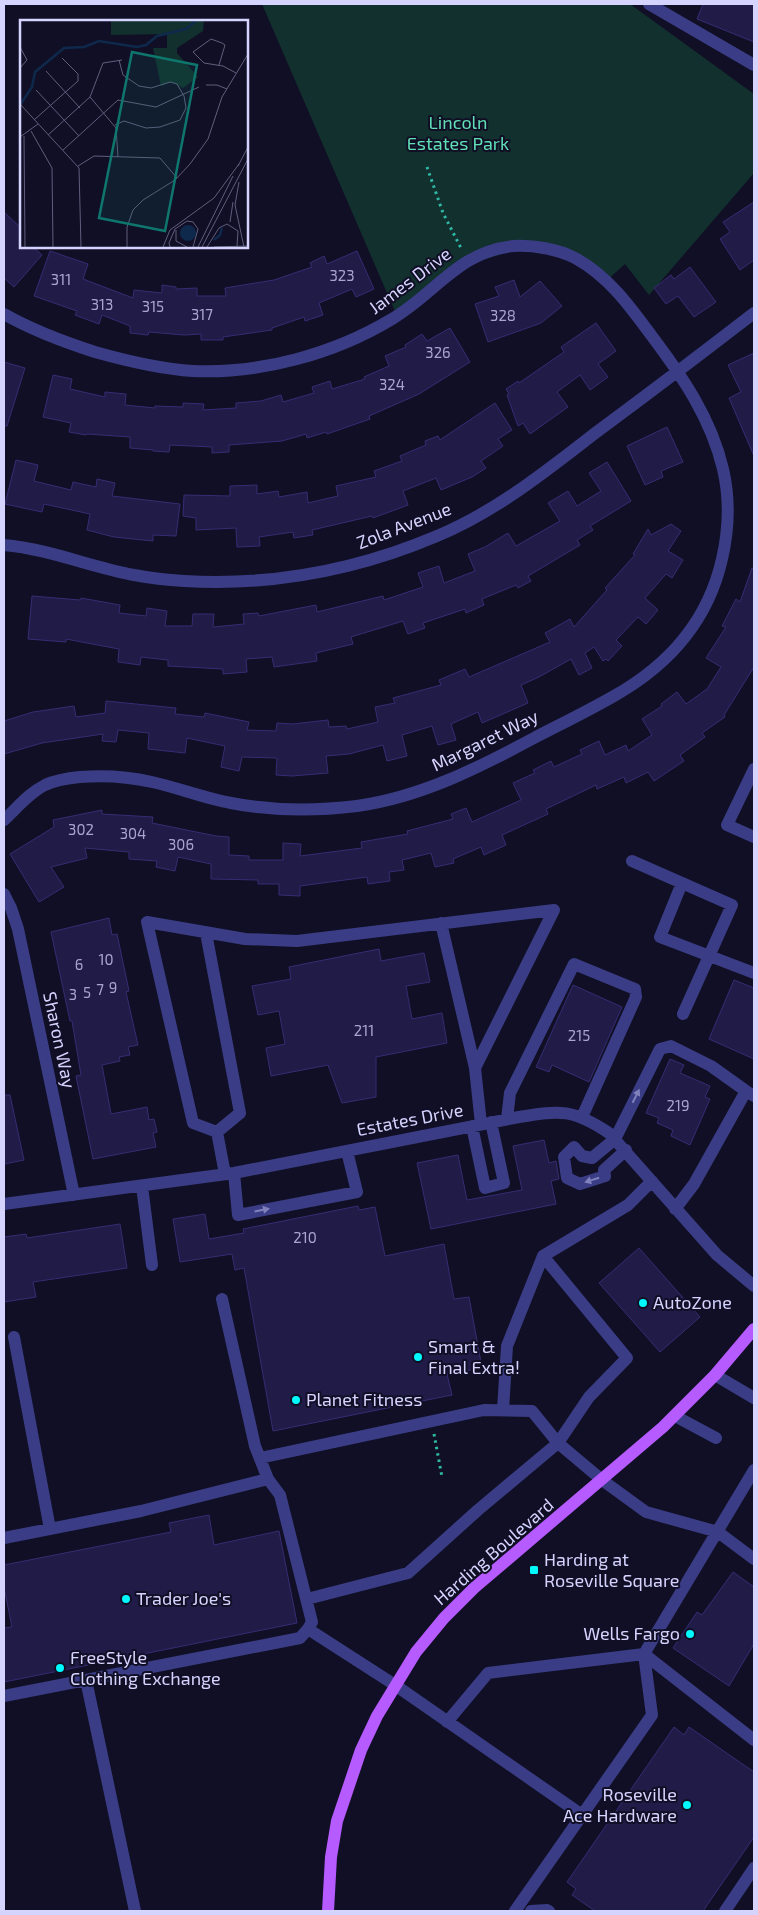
<svg xmlns="http://www.w3.org/2000/svg" width="758" height="1915" font-family="'Exo 2',sans-serif">
<style>
.green{fill:#12302d}
.building{fill:#201b47;stroke:#352d73}
.lines{fill:none;stroke-linecap:round;stroke-linejoin:round}
.path{stroke:#2fb8a5;stroke-width:3;stroke-dasharray:2.5 4;stroke-linecap:butt}
.minor{stroke:#3a3d85;stroke-width:12}
.major{stroke:#b55bff;stroke-width:12}
.oneway{fill:#8081bc}
.poi-dot{fill:#00f9ff;stroke:#110f26;stroke-width:2}
.labels{text-anchor:middle;stroke-width:4;stroke-linejoin:round;paint-order:stroke}
.number-label{font-size:15px;fill:#a8a6d1}
.park-label{font-size:18px;fill:#5fe0b6;stroke:#110f26}
.street-label{font-size:18px;fill:#d5d4ff;stroke:#110f26}
.poi-label{font-size:18px;fill:#d5d4ff;stroke:#110f26;text-anchor:start}
.inset-river{fill:none;stroke:#0e294b;stroke-width:2.5}
.inset-road{fill:none;stroke:#5f5e7d;stroke-width:1}
.view{fill:#0f766e;fill-opacity:0.15;stroke:#0f766e;stroke-width:2.5}
.inset-edge{fill:none;stroke:#d5d4ff;stroke-width:2.5}
</style>
<rect width="100%" height="100%" fill="#110f26"/>
<path class="green" d="M262,4H630L754,94V173L649,295L625,264L606,281L564,256L515,250L467,265L397,316Z"/>
<path class="building" d="M703,4H754V42L697,19Z
M754,202V260L740,270L720,239L730,232L723,222Z
M4,212L21,228V246H32L42,255L14,287L4,278Z
M50,251L88,264L83,279L133,298L134,290L162,293V285L176,287V289L197,288V296H226L225,288L274,280L312,267L310,263L324,256L327,264L357,251L374,289L356,297L352,289L319,303L323,315L305,321L304,317L272,328V330L223,337V340H201V334L184,335L149,332L148,335L130,333V326L102,315L99,324L75,315L77,311L34,296Z
M690,267L716,302L694,317L678,296L666,304L654,288L671,275L674,279Z
M514,280L520,297L540,281L562,306L541,323L488,342L475,304L499,296L495,287Z
M596,323L616,351L598,364L608,377L590,390L580,375L557,392L568,407L530,434L523,423L518,426L507,395L509,394L506,389L518,381L519,383L564,352L561,347Z
M450,328L470,362L419,394L369,416L370,419L327,434L326,432L307,438L306,434L282,441L229,445V452L212,453V447L170,445L169,452L153,451V450L130,448V437L87,434L86,435L69,432L71,423L43,417L53,375L72,379L70,389L105,397V392L126,394L125,405L155,408V406L183,407V403L204,404L203,410L236,408V403L261,401L281,395L283,402L314,393L312,387L330,381L332,389L365,379L364,377L389,366L385,356L406,347L405,345L422,334L427,341Z
M754,353V456L729,398L741,392L728,365Z
M4,362L25,368L7,426H4Z
M495,403L512,430L498,439L503,446L481,461L486,468L472,477L441,490L436,478L403,491L408,505L373,518L372,516L312,530L313,535L294,538L293,532L259,537L260,546L237,547L236,528L196,530V518L183,516L184,495L230,496V486L257,485V494L278,491L279,497L307,492L308,503L338,496L336,486L376,477L374,471L402,461L400,456L426,445L425,441L438,436L440,440Z
M667,427L683,462L661,471L663,477L645,485L627,446Z
M16,460L38,465L34,481L71,490L73,482L96,487L97,479L115,483L112,496L180,504L176,536L153,535V541L114,537L87,530L90,514L44,504L42,512L5,504Z
M607,462L631,501L590,526L593,530L577,540L580,545L528,576L531,581L518,588L516,585L482,599L484,605L466,613L465,609L423,623L425,628L408,634L403,621L351,637L353,644L316,653L317,661L274,667L272,657L246,659L247,672L223,674V669L168,666V660L141,657L140,665L118,662L119,649L66,639V642L28,639L32,596L80,600L81,598L120,605L119,613L146,616L147,608L167,611L165,626H192L193,614H214L213,627L244,624L243,614L258,613L259,616L316,605L317,612L383,596L384,600L423,587L418,573L439,566L444,583L475,571L468,554L485,547L508,533L516,546L560,521L548,503L568,491L577,506L601,491L589,473Z
M671,524L681,531L668,551L683,560L672,578L666,574L645,598L658,610L646,624L638,617L616,640L622,646L608,661L606,659L603,661L594,647L585,653L592,668L579,675L571,659L539,677L521,685L528,703L482,723L478,712L451,724L456,740L438,745L432,726L402,735L407,756L387,761L383,745L349,754L326,756L328,773L292,776L276,775L277,758L242,757L239,771L221,767L225,746L187,738L185,753L148,749L149,733L118,730L116,742L102,741L103,734L42,743L4,754V721L33,712L74,706L76,717L105,713L106,701L176,708L175,714L204,717L205,713L249,722L247,730L276,731L277,723L293,724L328,720L329,727L346,726L347,729L378,722L375,707L395,703L393,698L441,685L439,680L465,669L469,677L550,642L545,633L570,619L574,627L607,590L605,588L635,555L633,554L648,529L651,535Z
M752,568L754,569V667L724,715L725,717L702,733L705,737L680,755L684,761L654,781L648,772L626,783L624,777L597,789L596,785L546,809L548,814L502,835L506,845L484,855L481,847L453,859L454,863L435,867L431,853L402,860L404,870L389,872L390,881L368,884L367,877L300,886V896L279,895V884H258V880L211,879V864L178,857L175,871L156,867L157,861L129,859V852L85,848L87,858L51,867L64,887L39,902L10,854L54,827L53,820L102,810V814L153,817L152,823L216,836L229,837V855L249,856V860H283V843L301,844L300,856L362,848L361,842L408,834L407,831L453,819L451,814L466,808L472,822L521,800L513,783L535,773L533,770L551,761L554,767L582,754L580,750L599,741L605,755L626,745L628,751L652,735L642,719L662,706L661,704L677,692L686,704L707,689L721,667L706,658L726,627L722,626L736,599L740,602Z
M109,918L112,935L117,934L129,991L126,992L138,1045L128,1047L130,1055L119,1057L120,1061L102,1065L111,1114L147,1107L149,1120L154,1119L157,1132L153,1133L156,1147L93,1159L76,1076L81,1075L72,1021H70L51,932Z
M379,949L381,961L424,953L430,982L406,986L412,1019L442,1013L447,1043L376,1057V1097L342,1103L328,1065L271,1076L266,1048L285,1044L279,1011L258,1015L252,986L291,979L289,967Z
M734,980L754,988V1059L709,1039Z
M573,985L622,1007L589,1082L552,1065L549,1072L536,1067Z
M670,1059L684,1065L680,1073L710,1086L705,1097L710,1099L690,1145L671,1136L673,1130L657,1123L659,1118L646,1113Z
M4,1095H10L24,1160L4,1164Z
M544,1140L549,1163L556,1161L559,1179L551,1181L556,1204L431,1229L417,1163L458,1155L467,1200L522,1190L513,1146Z
M358,1206L359,1210L375,1207L385,1256L444,1244L454,1299L469,1297L482,1368L447,1374L452,1395L273,1431L244,1268L235,1270L232,1254L180,1262L173,1219L205,1214L209,1239L244,1233L243,1229Z
M120,1224L127,1268L33,1282L36,1297L4,1302V1237L26,1234L27,1238Z
M639,1248L700,1317L660,1352L599,1283Z
M209,1515L214,1545L279,1531L297,1623L4,1682V1628L12,1627L4,1587V1565L171,1532L169,1523Z
M733,1572L754,1587V1644L729,1686L673,1648L697,1612L702,1615Z
M674,1727L684,1735L689,1727L754,1772V1837L703,1911H595L572,1895L576,1889L567,1882Z"/>
<g class="lines">
<path class="path" d="M427,167L443,213L462,250
M434,1434L442,1477"/>
<path class="minor" d="M649,4L754,65
M4,314C32,330 64,342 95,352C127,361 160,369 193,371C261,374 334,354 392,319C436,293 459,251 514,246C533,245 558,249 575,258C608,276 629,305 651,335C682,376 711,418 723,469C730,499 729,529 722,559C708,621 669,665 614,696C588,711 561,724 534,738C478,768 421,797 357,806C316,811 272,811 231,803C204,798 179,788 152,782C130,777 104,775 80,777C69,778 56,780 45,785C29,793 17,808 4,820
M4,545C49,549 90,567 134,575C150,578 167,580 184,581C271,586 357,570 437,536C495,512 545,472 594,434C648,394 701,354 754,313
M754,769L727,825L754,837
M632,861L732,905L683,1014
M682,883L660,937L754,973
M4,894L11,908L18,929L74,1195
M441,923L475,1068
M206,933L240,1113L217,1132
M507,1119L510,1093L574,964L635,989L636,997L582,1117
M472,1126L485,1188L504,1183L491,1122
M626,1150L604,1170L605,1176L580,1184L567,1178L564,1157L574,1147L582,1156L592,1158L615,1139L660,1049L671,1046L711,1066L746,1091
M234,1173L238,1215L357,1192L347,1151
M225,1174L217,1132L193,1123L147,922L245,939L297,941L554,910L475,1068L481,1124
M142,1186L152,1265
M4,1204L234,1173L519,1117C561,1110 573,1109 609,1133L717,1255L754,1286
M675,1209L694,1184L746,1091L754,1096
M14,1337L50,1529
M715,1375L754,1398
M503,1410L507,1346L543,1256L628,1205L652,1181
M675,1416L716,1438
M260,1458L484,1410L532,1411L558,1443L602,1480L646,1512L718,1532L754,1559
M4,1538L141,1511L268,1479
M307,1599L408,1573L478,1510L558,1443L589,1397L627,1358L543,1256
M308,1629L395,1685L582,1815
M86,1680L135,1911
M4,1696L300,1638L308,1629L312,1622L280,1495L268,1479L255,1446L222,1299
M447,1722L488,1673L644,1654L754,1740
M515,1911L652,1715L644,1654L754,1470
M531,1911L547,1910L549,1911
M725,1911L754,1868"/>
<path class="major" d="M328,1911L331,1857L337,1821L361,1750L377,1716L416,1652L444,1618L474,1588L663,1427L715,1375L754,1329"/>
</g>
<defs><path id="oneway-solid" d="M-6-.8H1V-3.2L6.5 0L1 3.2V.8H-6Z" transform="scale(1.25)"/></defs>
<g class="oneway">
<use href="#oneway-solid" transform="translate(636 1096) rotate(-63)"/>
<use href="#oneway-solid" transform="translate(592 1180) rotate(163)"/>
<use href="#oneway-solid" transform="translate(262 1210) rotate(-11)"/>
</g>
<g class="poi-dot">
<circle cx="643" cy="1303" r="5"/>
<circle cx="418" cy="1357" r="5"/>
<circle cx="296" cy="1400" r="5"/>
<rect x="529" y="1565" width="10" height="10" rx="2.5"/>
<circle cx="126" cy="1599" r="5"/>
<circle cx="690" cy="1634" r="5"/>
<circle cx="60" cy="1668" r="5"/>
<circle cx="687" cy="1805" r="5"/>
</g>
<g class="labels">
<g class="number-label">
<text x="342" y="281">323</text>
<text x="61" y="285">311</text>
<text x="102" y="310">313</text>
<text x="153" y="312">315</text>
<text x="202" y="320">317</text>
<text x="503" y="321">328</text>
<text x="438" y="358">326</text>
<text x="392" y="390">324</text>
<text x="81" y="835">302</text>
<text x="133" y="839">304</text>
<text x="181" y="850">306</text>
<text x="106" y="965">10</text>
<text x="79" y="970">6</text>
<text x="113" y="993">9</text>
<text x="100" y="995">7</text>
<text x="87" y="998">5</text>
<text x="73" y="1000">3</text>
<text x="364" y="1036">211</text>
<text x="579" y="1041">215</text>
<text x="678" y="1111">219</text>
<text x="305" y="1243">210</text>
</g>
<g class="park-label">
<text x="458" y="129">Lincoln<tspan x="458" dy="21">Estates Park</tspan></text>
</g>
<g class="street-label">
<text transform="translate(410 281) rotate(-37)" y="6">James Drive</text>
<text transform="translate(404 526) rotate(-21)" y="6">Zola Avenue</text>
<text transform="translate(485 741) rotate(-26)" y="6">Margaret Way</text>
<text transform="translate(59 1040) rotate(78)" y="6">Sharon Way</text>
<text transform="translate(410 1120) rotate(-11)" y="6">Estates Drive</text>
<text transform="translate(494 1552) rotate(-41)" y="6">Harding Boulevard</text>
</g>
<g class="poi-label">
<text x="653" y="1309">AutoZone</text>
<text x="428" y="1353">Smart &amp;<tspan x="428" dy="21">Final Extra!</tspan></text>
<text x="306" y="1406">Planet Fitness</text>
<text x="544" y="1566">Harding at<tspan x="544" dy="21">Roseville Square</tspan></text>
<text x="136" y="1605">Trader Joe's</text>
<text x="680" y="1640" text-anchor="end">Wells Fargo</text>
<text x="70" y="1664">FreeStyle<tspan x="70" dy="21">Clothing Exchange</tspan></text>
<text x="677" y="1801" text-anchor="end">Roseville<tspan x="677" dy="21">Ace Hardware</tspan></text>
</g>
</g>
<g transform="translate(20 20)">
<rect width="228" height="228" fill="#110f26"/>
<path d="M91,0H184L183,11L157,28V33L178,57L163,68L152,62L141,66L133,28H147V14L91,15Z" fill="#12302d"/>
<path d="M160 213a8 8 0 1 1 16 0a8 8 0 1 1-16 0Z" fill="#0e294b"/>
<path class="inset-river" d="M0,85L12,67L15,52L44,28L64,27L79,21L117,27L126,25L137,16L166,9L177,0M194,220L200,215L202,208"/>
<path class="inset-road" d="M0,27L7,40L0,48M199,45L205,25L202,23L191,19L173,32L184,43L203,46L216,53M26,51L60,88M186,65H197L207,69M16,70L59,116M70,77L96,108L98,137M0,84L59,148L61,227M14,100L58,61V54L42,38M95,105L104,101L126,108L140,107L160,100L166,88L164,76L157,64L150,62L131,68L119,66L103,55L99,40M11,111L32,148L33,227M28,115L70,77L83,43L102,40M4,116L5,227M0,117L18,104M43,130L98,80L136,87L179,67M58,146L74,136L140,138L157,158M218,146L228,127M219,162L215,185L224,227M210,202L213,182M156,210V221L167,227M107,227V207L113,190L123,180L155,160L170,144L188,119L202,77L228,34M143,227L150,210L194,178L219,144M150,227L149,223L155,209L167,201L173,202L178,209L173,227M178,227L213,156M182,227L228,139M187,227L199,208L207,204L218,211L217,226M194,227L228,226"/>
<path class="view" d="M112,32L177,45L145,211L79,198Z"/>
<rect width="228" height="228" class="inset-edge"/>
</g>
<rect width="758" height="1915" fill="none" stroke="#d5d4ff" stroke-width="10"/>
</svg>
